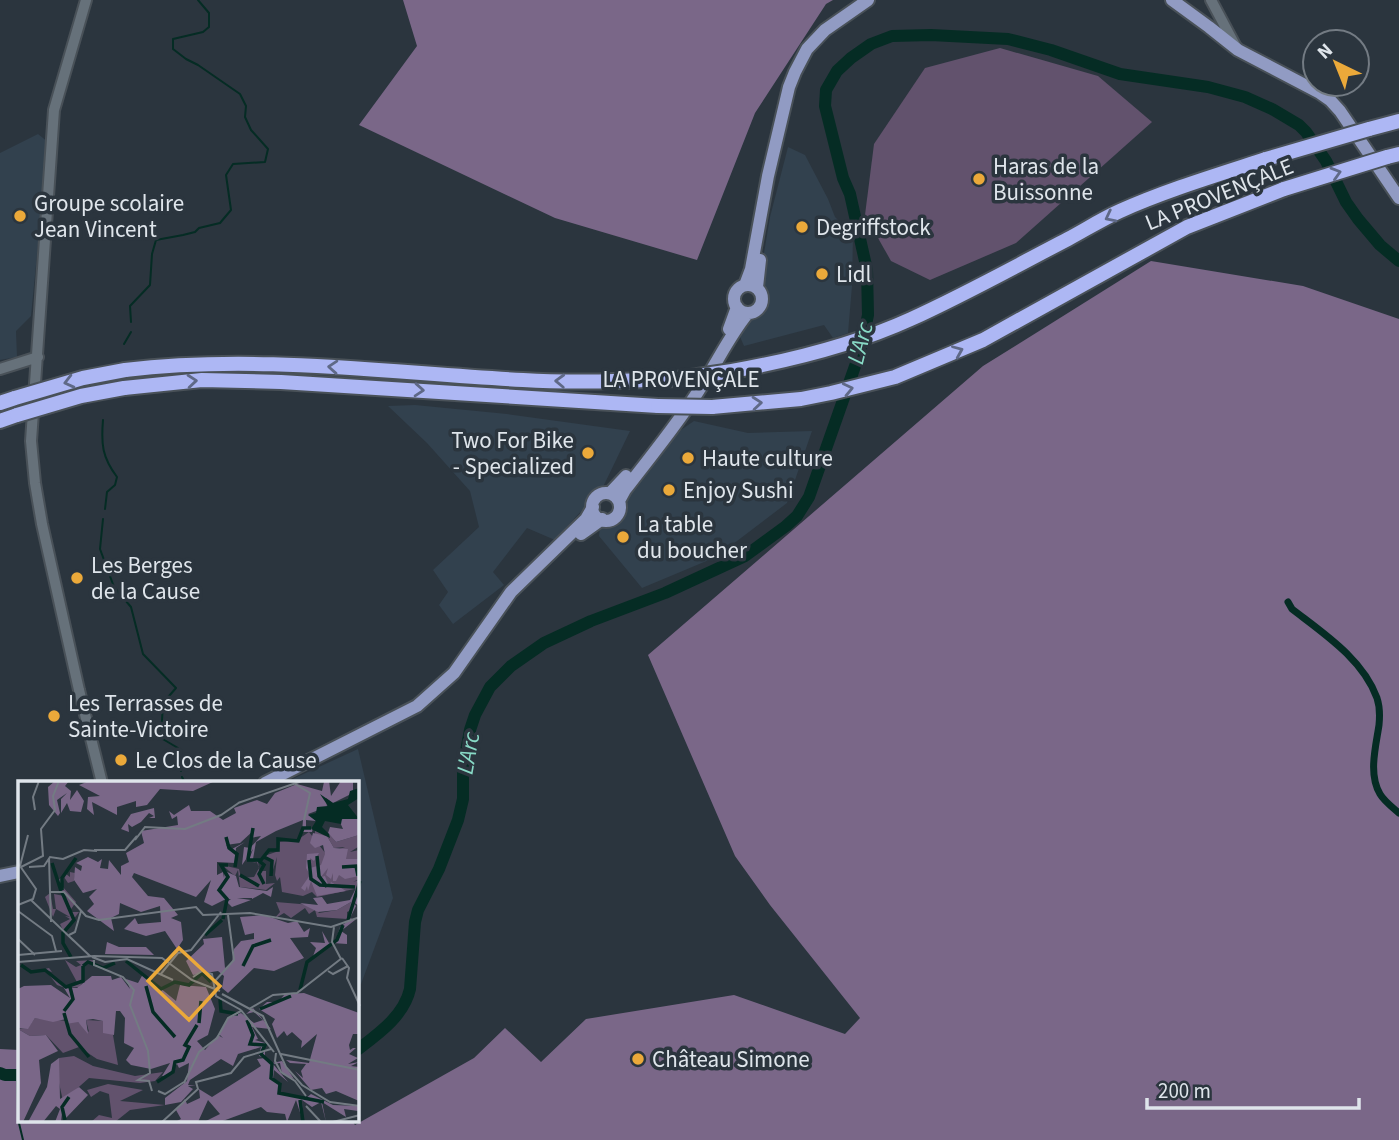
<svg xmlns="http://www.w3.org/2000/svg" width="1399" height="1140" font-family="'Source Sans 3',sans-serif">
<style>
.built{fill:#32414e}
.green{fill:#62526d}
.forest{fill:#7a6788}
.lines{fill:none;stroke-linecap:round;stroke-linejoin:round}
.stream{stroke:#052c24;stroke-width:2}
.canal{stroke:#052c24;stroke-width:7}
.river{stroke:#052c24;stroke-width:12}
.secondary-casing{stroke:#495158;stroke-width:14}
.primary-casing{stroke:#495158;stroke-width:16}
.highway-casing{stroke:#495158;stroke-width:18}
.secondary{stroke:#66717a;stroke-width:10}
.primary{stroke:#919bc3;stroke-width:12}
.highway{stroke:#adb7f4;stroke-width:14}
.highway-bridge-casing{stroke:#495158;stroke-width:18;stroke-linecap:butt}
.highway-bridge{stroke:#adb7f4;stroke-width:14}
.oneway{stroke:#5f6987}
.poi-dot{fill:#eba93a;stroke:#2b353e;stroke-width:2.5}
.labels{text-anchor:middle;stroke-width:7;stroke-linejoin:round;paint-order:stroke}
.poi-label{font-size:23px;fill:#dfe5eb;stroke:#2b353e;text-anchor:start}
.street-label{font-size:23px;fill:#dfe5eb;stroke:#2b353e}
.water-label{font-size:24px;font-style:italic;fill:#88dac6;stroke:#2b353e}
.inset-river{fill:none;stroke:#052c24;stroke-width:3.5}
.inset-road{fill:none;stroke:#737b83;stroke-width:2}
.view{fill:#eba93a;fill-opacity:0.15;stroke:#eba93a;stroke-width:3.5}
.inset-edge{fill:none;stroke:#dfe5eb;stroke-width:3.5}
</style>
<rect width="100%" height="100%" fill="#2b353e"/>
<path class="built" d="M38,134L48,142L31,316L16,331L17,357L0,360V153Z
M788,147L805,155L828,199L835,217L853,235L852,286L848,333L833,338L824,325L744,346L738,332L746,319L757,315L766,293L762,285L760,277L770,217Z
M415,405L507,414L630,431L603,487L555,540L527,528L493,572L504,585L453,624L439,605L448,592L433,570L479,527L470,491L427,443L388,406Z
M694,421L748,433L812,431L787,503L716,557L642,588L599,536L600,526L618,523L624,515V499L672,436Z
M358,749L393,898L361,984L357,985V783H284Z"/>
<path class="green" d="M1000,48L1098,76L1152,122L1016,243L930,280L891,261L865,215L874,144L925,68Z"/>
<path class="forest" d="M403,0H833L826,4L755,113L697,260L555,218L359,125L417,46Z
M1151,261L1303,286L1399,319V1140H0V1049L19,1050V1121H352L355,1125L474,1058L505,1028L541,1062L586,1019L734,995L845,1034L860,1018L770,905L735,856L648,655L983,366Z"/>
<g class="lines">
<path class="stream" d="M131,322L130,306L150,285L152,254L156,240L183,235L195,232L199,228L220,223L231,210L226,175L233,164L265,162L268,149L251,130L245,117L246,106L240,94L198,65L186,59L173,49V39L203,32L209,27V13L198,0
M124,344L131,332
M103,420C101,444 102,457 117,477L115,485L107,492L105,509
M103,519L100,549L114,587L131,607L143,654L176,688L163,703L161,738L178,748L181,771
M182,777L185,783
M17,1075L18,1119L23,1140"/>
<path class="canal" d="M1288,602L1292,609C1323,633 1363,659 1377,698C1380,707 1380,715 1379,725C1376,746 1368,774 1380,794C1384,801 1392,807 1399,813"/>
<path class="river" d="M357,1050C378,1034 404,1016 410,989L415,922L418,910L439,869L458,820L463,799V767L470,730L475,715L490,687L511,666L544,643L591,621L665,593L745,556L786,526L797,516L809,497L860,352L868,315L867,270L850,194L843,178L825,106L826,90L837,71L851,58L871,44L892,36L931,35L1008,39L1051,50L1120,74L1208,87L1245,97L1272,109L1299,125L1306,132L1326,161L1346,202L1358,219L1380,245L1399,261
M0,1073L5,1075H19"/>
<g class="secondary-casing">
<path id="secondary" d="M86,0L54,110L31,441L35,483L42,524L79,690L102,783
M1211,0L1236,47
M0,369L38,357"/>
</g>
<g class="primary-casing">
<path id="primary" d="M1172,0L1209,27L1238,50L1320,93L1330,100L1340,111L1399,198
M734 299a14 14 0 1 1 28 0a14 14 0 1 1-28 0Z
M745,285L751,269L768,176L789,87L795,72L807,49L825,30L868,0
M757,287L760,260
M729,329L737,307
M610,493L626,476
M592 507a14 14 0 1 1 28 0a14 14 0 1 1-28 0Z
M619,501L625,490C650,457 677,425 699,390C716,365 729,336 748,313
M581,534L602,519
M265,783L417,706L454,673L511,592L586,519L593,507
M0,876L19,872"/>
</g>
<g class="highway-casing">
<path id="highway" d="M1369,129L1399,121
M1387,157L1399,154
M125,370C258,354 390,373 523,380C574,383 625,381 677,379
M732,371C793,360 854,345 911,319C964,295 1016,266 1068,239C1085,230 1102,219 1120,211C1167,190 1217,175 1266,159
M124,388L202,380L281,382L658,406
M0,403L15,398
M712,407L801,399L831,393L895,377L983,340L1187,227L1284,189
M0,421L17,415"/>
</g>
<use href="#secondary" class="secondary"/>
<use href="#primary" class="primary"/>
<use href="#highway" class="highway"/>
<g class="highway-bridge-casing">
<path id="highway-bridge" d="M1266,159L1369,129
M1284,189L1387,157
M677,379L732,371
M15,398L83,378L125,370
M658,406L712,407
M17,415L81,396L124,388"/>
</g>
<use href="#highway-bridge" class="highway-bridge"/>
</g>
<defs><path id="oneway-chevron" d="M-2-3.5L2.5 0L-2 3.5" fill="none" stroke-width="1.6" stroke-linecap="round" stroke-linejoin="round" transform="scale(1.75)"/></defs>
<g class="oneway">
<use href="#oneway-chevron" transform="translate(1336 173) rotate(-17)"/>
<use href="#oneway-chevron" transform="translate(1110 217) rotate(153)"/>
<use href="#oneway-chevron" transform="translate(958 351) rotate(-23)"/>
<use href="#oneway-chevron" transform="translate(333 367) rotate(-176)"/>
<use href="#oneway-chevron" transform="translate(192 381) rotate(-5)"/>
<use href="#oneway-chevron" transform="translate(560 381) rotate(-178)"/>
<use href="#oneway-chevron" transform="translate(69 382) rotate(166)"/>
<use href="#oneway-chevron" transform="translate(848 389) rotate(-13)"/>
<use href="#oneway-chevron" transform="translate(419 390) rotate(4)"/>
<use href="#oneway-chevron" transform="translate(757 403) rotate(-5)"/>
</g>
<g class="poi-dot">
<circle cx="979" cy="179" r="7"/>
<circle cx="20" cy="216" r="7"/>
<circle cx="802" cy="227" r="7"/>
<circle cx="822" cy="274" r="7"/>
<circle cx="588" cy="453" r="7"/>
<circle cx="688" cy="458" r="7"/>
<circle cx="669" cy="490" r="7"/>
<circle cx="623" cy="537" r="7"/>
<circle cx="77" cy="578" r="7"/>
<circle cx="54" cy="716" r="7"/>
<circle cx="121" cy="760" r="7"/>
<circle cx="638" cy="1059" r="7"/>
</g>
<g class="labels">
<g class="poi-label">
<text x="993" y="174">Haras de la<tspan x="993" dy="26">Buissonne</tspan></text>
<text x="34" y="211">Groupe scolaire<tspan x="34" dy="26">Jean Vincent</tspan></text>
<text x="816" y="235">Degriffstock</text>
<text x="836" y="282">Lidl</text>
<text x="574" y="448" text-anchor="end">Two For Bike<tspan x="574" dy="26">- Specialized</tspan></text>
<text x="702" y="466">Haute culture</text>
<text x="683" y="498">Enjoy Sushi</text>
<text x="637" y="532">La table<tspan x="637" dy="26">du boucher</tspan></text>
<text x="91" y="573">Les Berges<tspan x="91" dy="26">de la Cause</tspan></text>
<text x="68" y="711">Les Terrasses de<tspan x="68" dy="26">Sainte-Victoire</tspan></text>
<text x="135" y="768">Le Clos de la Cause</text>
<text x="652" y="1067">Château Simone</text>
</g>
<g class="street-label">
<text transform="translate(1219 194) rotate(-22)" y="8">LA PROVENÇALE</text>
<text x="681" y="387">LA PROVENÇALE</text>
</g>
<g class="water-label">
<text transform="translate(860 343) rotate(-76)" y="8">L'Arc</text>
<text transform="translate(468 753) rotate(-80)" y="8">L'Arc</text>
</g>
</g>
<g transform="translate(18 781)">
<rect width="341" height="341" fill="#2b353e"/>
<path d="M297,49L312,54L318,61L341,54L340,66L332,71L341,69V98L335,101L341,99V107L299,116L294,111L285,115L264,111L262,96L259,100L257,94L259,76L254,92L253,80L246,75L261,70L262,61L279,59L291,51L308,73L327,66L316,67L309,55L297,54ZM240,80L241,90H248V103L257,102L248,109L222,106L220,89L217,95L204,84L221,88L223,97L236,96L241,87L239,81L234,82ZM52,91L57,92L56,100L50,102L46,96L44,105L58,121L51,131H61L46,151L42,143L52,138L47,135L52,136L38,128L35,136L27,116L32,112L35,128H38L36,113L46,115L39,100L48,93L52,96ZM333,121L336,128L329,131V138L299,136L297,129L291,133L287,127L273,137L266,132L256,138L262,131L258,121L294,124L301,132L319,129ZM47,179L58,186L63,184L58,180L76,179L75,183L66,182V199L61,206L47,207L39,204L29,191H13L11,190L5,184L13,191L31,187L34,191L28,189L47,205L60,203ZM17,237L60,241L71,251L68,239L86,240L95,254L100,284L79,278L61,266L45,272L28,254L12,255L0,248L10,247ZM56,275L75,285L117,295L145,291L137,300L122,302L71,297L45,320L38,288L41,277ZM90,303L125,309L102,320L147,324L112,329L97,341H73L81,334L94,337L91,313L82,310L73,316L69,309Z" fill="#62526d"/>
<path d="M37,0H51L47,5L53,10L52,19L59,9L66,20L63,31L52,30L49,22L43,32V18L49,12L39,19L42,32L40,35L31,24L30,6ZM71,0H197L175,10L142,8L129,24L118,26V20L99,26V34L74,21L76,34L69,28L70,16L82,15L61,4ZM311,0L313,15L323,0H335V12L315,22L308,17L309,26L290,33L298,40L288,39V47H295L294,51H284L285,39L258,50L238,61L235,78L231,79L235,68L224,84L226,66L232,67L243,55L232,57L235,50L222,62L208,64L214,68L227,61L218,67L217,82L199,81V94L205,91L206,97L207,90L218,95L221,106L249,110L255,106L253,116L245,112L234,118V117H219L233,119L214,126L209,121L213,118H208L194,125L186,121L193,99L178,116L116,92L114,96L130,115L146,117L160,134L153,137L163,141L165,159L159,168L147,150L128,155L106,148L117,137L120,143L143,141L142,125L123,131L102,122L101,133L93,137L96,150L69,130L76,123L71,116L79,108L65,112L56,99L57,86L63,90L64,85L58,82L70,76L80,81L84,78L82,87L90,88L91,79L103,94V85L111,81L108,72L126,62L123,50L160,44L159,35L154,38L151,30L156,34L171,24L173,30H192L205,39L218,32L216,27L239,19L249,23L257,12L279,3L304,10L306,1ZM136,27L137,37H131L136,35L131,32L123,41L114,46L110,43L111,51L103,48L113,33ZM333,36L341,38V54L318,61L310,52L312,46L325,48L321,39ZM295,52L309,55L316,67L330,68L328,78H341V95L327,98L321,94L318,100H315V92L313,98L308,94L310,87L303,96L307,95L311,106L313,101L328,110L299,115L293,100L290,110L289,105L287,110L283,107L292,94L288,87L289,73L301,72L296,80L292,77V87L303,84L307,73L305,64L297,67L292,62ZM338,107L341,125L334,120L338,125L332,137L337,139L323,150L329,154V163L314,162L294,178L298,167L292,161L307,162L304,150L311,162L318,159L322,146L330,140L333,121L319,129L300,131L282,122L300,124L295,117L304,116L309,123L332,119ZM246,134L270,142L279,140L286,151L292,147L290,156L272,157L286,177L256,190L236,187L210,212L204,207L206,195L200,190L175,194L168,180L186,163L185,158L204,156L207,187L214,182L216,168L223,160L236,158V152L227,154L222,136ZM89,161L101,166H128L136,174L87,173ZM125,193L158,220L162,204L188,206L197,228L190,254L179,260L187,269L200,254L205,257L201,253L210,237L223,232L236,242L245,239L236,231L228,233L235,227L253,248L234,246L240,258L237,259L247,262V275L254,282L264,280L276,298L264,293L262,282L255,283L270,301L256,289L255,297L263,302L261,312L287,318L293,313L315,324L341,325V334L340,330L326,328L328,336L304,321L308,341L303,321L294,326L284,319L285,341L278,319L269,341L267,333L249,331L243,326L202,341H186L202,333L190,319L180,341H157L163,338L158,329L167,318L169,323L182,317L181,308L194,316L243,285L239,278L247,277L241,275L243,266L220,273L215,285L203,278L172,299L170,304H178L170,305L175,308L163,321L147,324V317L169,300L171,282L161,287L159,283L149,296L144,295L152,282L133,288L113,284L108,279L116,267L106,262L107,237L102,230H98L96,254L85,252V240L75,238L68,239L70,253L60,241L48,243V238L35,241L17,237L10,248L0,247V208L6,205L33,204L52,217L46,207H59L74,195H93L94,199L103,196L112,208L108,198L120,202ZM286,212L341,232V253H335L331,264L332,269L335,267H338L331,273L340,277L330,283L341,281L333,285L341,286V320L318,310L308,313L304,307L293,309L277,290L285,297L283,290L288,283L272,282L268,279L291,282L299,253L283,267L284,260L274,251L269,255L266,250L259,257L254,243L257,238L241,228L249,221H260L267,213ZM0,248L12,255L28,254L40,270L21,279L23,302L5,341H0ZM41,277L42,318L61,306L70,314L48,337L44,332L43,341H37L42,328L38,325L25,341H10L29,306L33,283Z" fill="#7a6788"/>
<path d="M341,7V17L330,24L341,38H324L323,43L307,40L304,46L311,53L312,57L293,48L298,40L290,34L298,32L299,26L310,25L302,13L315,22L330,18L332,10Z" fill="#052c24"/>
<path class="inset-river" d="M208,56L211,67L219,73L217,86M299,75L301,95L309,106M246,76L254,80L253,95M230,78L235,47M229,79H243L251,69H260V58L280,60L285,47H293M240,79L246,84L241,93L246,103M291,79L293,98L302,104L337,106M34,82L43,110M324,86L338,85L340,95M222,94L241,105M44,109V97L58,77M44,111L56,139L45,152V162L53,176M205,138L209,118L201,109L210,96L203,84H210M330,139L342,100M187,154L204,139M108,180L143,208L157,201L171,204L184,192L193,201M3,184L13,191L27,189L48,206L65,200V185M65,185L70,181L85,187L97,182M225,185L235,165L253,159M128,205L135,231L157,256M282,209L289,181L319,159L325,144M202,218L203,230L220,233M242,228L273,215M46,230L55,218L52,206M46,232L52,253L71,276M229,239L235,254L232,263L247,264L243,273L254,283L253,297L262,303L261,312L306,321M181,242L183,220M139,301L155,291L157,281L165,279L171,266L167,264L179,244M282,319L285,341M47,339L44,326L51,316"/>
<path class="inset-road" d="M277,3L292,12L286,39M220,22L284,0M17,29L15,16L21,0M117,59L127,46L167,48L203,34L222,21M76,69H107L119,55M31,77L32,111M2,85L10,54M3,86L25,75L23,48L37,29L35,15L41,0M11,86L26,85L32,76L45,78L66,69L79,70M32,111L33,141M33,111H46L68,135L81,139L178,126L185,134L232,132L313,146L342,136M13,119L56,160M0,124L15,118L18,108L2,85M0,130L34,155L38,170M316,146L314,161L323,178M51,154L57,151L63,130M53,157L72,175M0,158L17,174M0,174L44,170M74,176L87,181L109,178L155,199M324,177L331,187L329,197L342,225M76,179V184L105,196L116,209L112,224L130,270L132,292L120,299L131,300L134,310M0,181L76,175L144,177L174,199L202,210M310,190L315,193L330,185M142,194L160,172L173,169L203,131M175,196L184,190L194,193L198,215L223,229M197,200L216,179L210,134M204,213L245,235L268,286L284,304L312,321L342,325M231,228L255,214L279,212L324,177M223,229L256,271M258,272L257,280L263,291L277,300L288,315M263,273L342,289M166,302L181,271L199,257L210,237L223,230M140,310L147,313L166,301M288,325L303,341M144,341L180,308L178,301L213,292L226,276L253,268M315,341L342,334"/>
<path class="view" d="M161,167L202,205L171,239L130,200Z"/>
<rect width="341" height="341" class="inset-edge"/>
</g>
<g transform="translate(1336 63) rotate(317)"><circle r="33" fill="#2b353e" stroke="#737b83" stroke-width="2"/>
<path d="M0-5L12 26L0 18L-12 26Z" fill="#eba93a"/>
<text y="-10" font-size="19" font-weight="bold" text-anchor="middle" fill="#dfe5eb">N</text>
</g>
<path d="M1147 1098v10h212v-10" fill="none" stroke="#dfe5eb" stroke-width="3.5"/>
<text x="1158" y="1098" font-size="21" fill="#dfe5eb" stroke="#2b353e" stroke-width="5" paint-order="stroke">200 m</text>
</svg>
